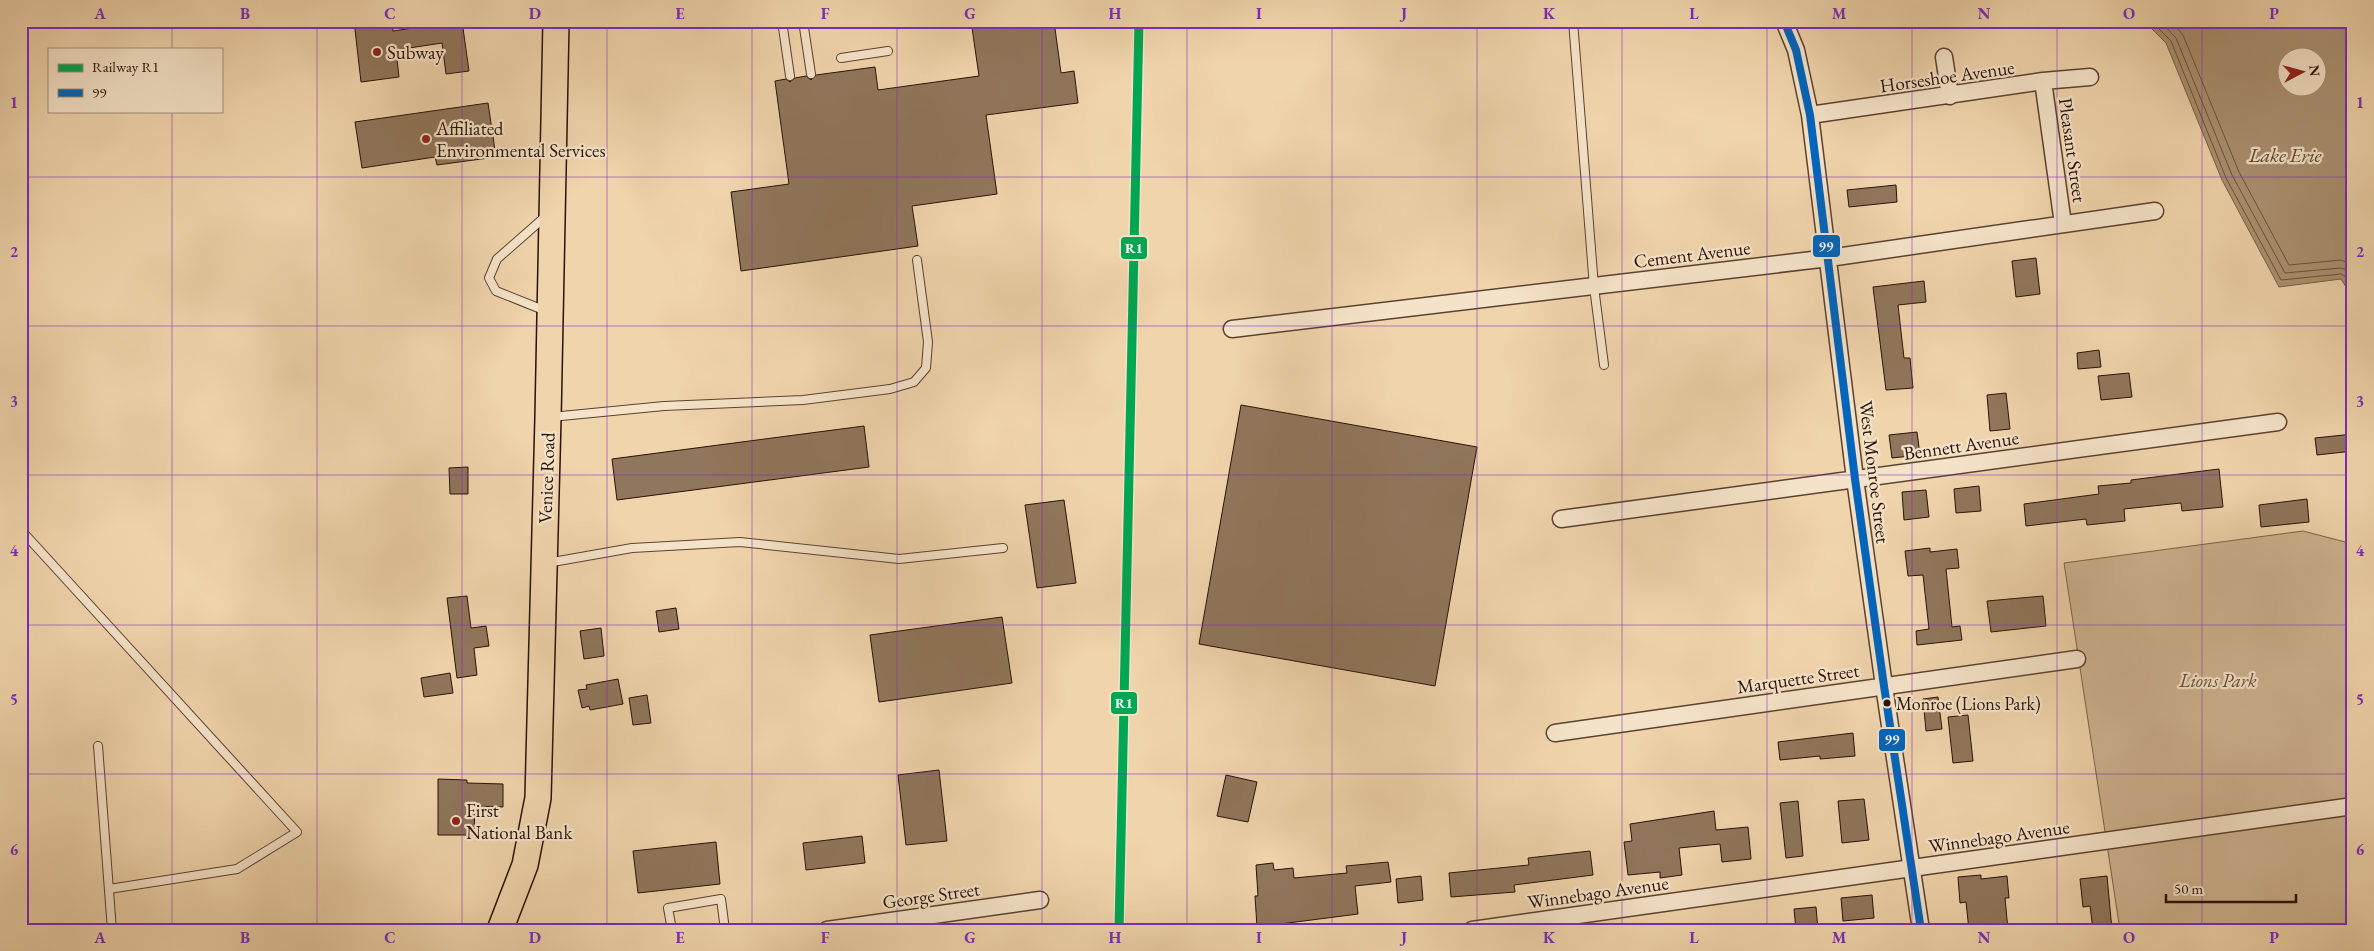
<svg xmlns="http://www.w3.org/2000/svg" width="2374" height="951" font-family="'EB Garamond',serif">
<style>
.green{fill:#ceb390;stroke:#7c624a}
.water{fill:#ac9273;stroke:#785e47;fill-rule:evenodd}
.lines{fill:none;stroke-linecap:round;stroke-linejoin:round}
.shore{stroke:#6a523c;stroke-width:1}
.building{fill:#90765c;stroke:#291105}
.lane-casing{stroke:#5b422f;stroke-width:10}
.street-casing{stroke:#5b422f;stroke-width:19}
.primary-casing{stroke:#291105;stroke-width:28}
.lane{stroke:#f5e3c9;stroke-width:8}
.street{stroke:#f5e3c9;stroke-width:16}
.primary{stroke:#f0d4ac;stroke-width:25}
.bus-1-casing{stroke:#f5e3c9;stroke-width:11}
.bus-1{stroke:#0065bd;stroke-width:8}
.rail-1-casing{stroke:#f5e3c9;stroke-width:12}
.rail-1{stroke:#00a651;stroke-width:9}
.grid{fill:none;stroke:#7b2cbf;stroke-width:1;stroke-opacity:0.55}
.poi-dot{fill:#8f2418;stroke:#f5e3c9;stroke-width:2}
.bus-dot{fill:#291105;stroke:#f5e3c9;stroke-width:2}
.labels{text-anchor:middle;stroke-width:4.5;stroke-linejoin:round;paint-order:stroke}
.bus-label{font-size:18px;fill:#291105;stroke:#f5e3c9;text-anchor:start}
.poi-label{font-size:19px;fill:#291105;stroke:#f5e3c9;text-anchor:start}
.street-label{font-size:19px;fill:#291105;stroke:#f5e3c9}
.park-label{font-size:19px;font-style:italic;fill:#634a36;stroke:#f5e3c9}
.water-label{font-size:20px;font-style:italic;fill:#5d4531;stroke:#f5e3c9}
.line-badge{stroke:#f5e3c9;stroke-width:2}
.badge-label{font-size:14px;text-anchor:middle;font-weight:bold;fill:#fff}
.neatline{fill:none;stroke:#7b2cbf;stroke-width:2}
.grid-label{font-size:16px;text-anchor:middle;font-weight:bold;fill:#7b2cbf}
</style>
<rect width="100%" height="100%" fill="#f0d4ac"/>
<filter id="stains"><feTurbulence type="fractalNoise" baseFrequency=".004" numOctaves="4"/><feColorMatrix values="0 0 0 0 .2 0 0 0 0 .09 0 0 0 0 .02 0 0 0 .5 -.17"/></filter>
<radialGradient id="worn" r=".72"><stop offset=".6" stop-color="#630" stop-opacity="0"/><stop offset="1" stop-color="#630" stop-opacity=".3"/></radialGradient>
<path class="green" d="M2303,531L2353,544V930H2120L2064,563Z"/>
<path class="water" d="M2144,21H2353V298L2341,279L2279,287L2222,180L2166,43ZM2286,58H2316V88H2286Z"/>
<g class="lines">
<path class="shore" d="M2151,21L2171,41L2226,178L2281,280L2341,274L2345,276L2353,288
M2160,21L2176,38L2232,175L2285,273L2341,268L2347,270L2353,276
M2171,21L2183,35L2239,172L2289,265L2341,260L2353,265"/>
</g>
<path class="building" d="M354,21H392L393,31L439,24L438,21H462L469,71L446,74L442,43L396,50L399,77L361,82Z
M971,21H1054L1061,73L1074,71L1078,103L986,115L997,194L912,206L918,246L741,271L731,192L789,184L775,81L786,79L790,82L795,78L806,76L811,80L816,75L875,67L878,90L979,76Z
M488,103L496,157L437,165L435,157L362,168L355,122Z
M1896,185L1897,202L1849,207L1847,190Z
M2036,258L2040,294L2016,297L2012,261Z
M1924,281L1926,302L1898,305L1904,358H1910L1913,388L1886,390L1873,287Z
M2099,350L2101,367L2078,369L2077,353Z
M2129,373L2132,397L2101,400L2098,376Z
M2006,393L2010,429L1990,431L1987,395Z
M1241,405L1477,447L1435,686L1199,644Z
M864,426L869,467L617,500L612,459Z
M1917,432L1920,455L1892,458L1889,435Z
M2353,434V451L2317,455L2315,438Z
M468,467V494H450L449,468Z
M2219,469L2223,507L2182,511L2181,503L2124,509L2125,521L2087,525L2086,519L2026,526L2024,504L2099,494L2098,486L2131,483V480Z
M1979,486L1981,511L1956,513L1954,489Z
M1926,490L1929,517L1904,520L1902,492Z
M2307,499L2309,522L2261,527L2259,505Z
M1064,500L1076,583L1037,588L1025,505Z
M1930,548V552L1957,549L1959,568L1946,569L1952,627L1960,626L1962,640L1917,645L1916,631L1929,629L1923,575L1908,576L1905,551Z
M467,596L471,628L486,626L489,646L474,648L477,675L457,678L447,598Z
M2043,596L2046,626L1991,632L1987,601Z
M676,608L679,629L659,632L656,611Z
M1002,617L1012,683L879,702L870,635Z
M601,628L604,656L584,659L580,631Z
M450,673L453,693L424,697L421,678Z
M618,679L623,704L590,710L589,706L582,708L578,690L587,689L586,685Z
M647,695L651,723L633,725L629,698Z
M1938,697L1942,729L1926,731L1923,699Z
M1968,715L1973,761L1953,763L1948,717Z
M1853,733L1855,756L1820,759V756L1780,760L1778,742Z
M939,770L947,841L906,845L898,775Z
M1226,775L1257,782L1248,822L1217,816Z
M438,779L467,780V783L503,784V807L475,806L474,835H438Z
M1864,799L1869,840L1842,843L1838,801Z
M1798,801L1803,856L1786,858L1780,803Z
M1714,811L1716,830L1748,827L1751,859L1722,862L1720,844L1679,848L1682,875L1660,878V872L1628,875L1624,842L1632,841L1630,824Z
M862,836L865,863L806,870L803,843Z
M716,842L720,884L638,893L633,851Z
M1590,851L1593,875L1514,885L1515,892L1451,897L1449,873L1529,865L1528,858Z
M1388,862L1391,882L1355,886L1358,914L1257,927L1255,896H1258L1256,865L1273,863L1274,870L1293,868L1294,878L1347,873L1346,866Z
M1981,875V879L2007,876L2009,898H2005L2008,930H1969L1966,902L1960,903L1958,877Z
M1421,876L1423,900L1398,903L1396,879Z
M2107,876L2112,930H2093L2090,906L2083,907L2080,879Z
M1872,895L1874,918L1843,921L1841,898Z
M1816,907L1818,930H1796L1794,909Z"/>
<g class="lines">
<g class="lane-casing">
<path id="lane" d="M782,21L790,76
M803,21L811,74
M1573,21L1594,287L1604,365
M841,58L888,51
M546,216L497,259L489,278L496,291L546,311
M551,417L664,406L803,400L890,389L914,382L926,368L928,342L917,260
M21,530L297,832L237,869L109,889
M547,563L632,548L740,542L899,559L1003,548
M98,746L112,930
M672,930L668,908L721,899L725,930"/>
</g>
<g class="street-casing">
<path id="street" d="M1784,21L1796,50L1810,115L1855,479L1884,686L1921,930
M1944,57L1950,96
M2043,81L2063,224
M1810,115L2043,81L2090,77
M1232,329L1829,258L2155,211
M1561,519L2278,422
M1555,733L2077,659
M827,930L1040,900
M1472,930L2353,806"/>
</g>
<g class="primary-casing">
<path id="primary" d="M500,930L525,865L538,798L548,418L556,21"/>
</g>
<use href="#lane" class="lane"/>
<use href="#street" class="street"/>
<use href="#primary" class="primary"/>
<g class="bus-1-casing">
<path id="bus-1" d="M1784,21L1796,50L1810,115L1855,479L1884,686L1921,930"/>
</g>
<use href="#bus-1" class="bus-1"/>
<g class="rail-1-casing">
<path id="rail-1" d="M1119,930L1139,21"/>
</g>
<use href="#rail-1" class="rail-1"/>
</g>
<path class="grid" d="M172,21V49M317,21V930M462,21V930M607,21V930M752,21V930M897,21V930M1042,21V930M1187,21V930M1332,21V930M1477,21V930M1622,21V930M1767,21V930M1912,21V930M2057,21V930M2202,21V930M172,111V930M21,177H2353M21,326H2353M21,475H2353M21,625H2353M21,774H2353"/>
<g class="poi-dot">
<circle cx="377" cy="52" r="5"/>
<circle cx="426" cy="139" r="5"/>
<circle cx="456" cy="821" r="5"/>
</g>
<circle class="bus-dot" cx="1887" cy="703" r="4.5"/>
<g class="labels">
<g class="bus-label">
<text x="1896" y="710">Monroe (Lions Park)</text>
</g>
<g class="poi-label">
<text x="387" y="59">Subway</text>
<text x="436" y="135">Affiliated<tspan x="436" dy="22">Environmental Services</tspan></text>
<text x="466" y="817">First<tspan x="466" dy="22">National Bank</tspan></text>
</g>
<g class="street-label">
<text transform="translate(1947 76) rotate(-8)" y="7">Horseshoe Avenue</text>
<text transform="translate(2073 150) rotate(82)" y="7">Pleasant Street</text>
<text transform="translate(1692 254) rotate(-7)" y="7">Cement Avenue</text>
<text transform="translate(1961 445) rotate(-8)" y="7">Bennett Avenue</text>
<text transform="translate(1875 472) rotate(83)" y="7">West Monroe Street</text>
<text transform="translate(546 478) rotate(-88)" y="7">Venice Road</text>
<text transform="translate(1798 678) rotate(-8)" y="7">Marquette Street</text>
<text transform="translate(1999 836) rotate(-8)" y="7">Winnebago Avenue</text>
<text transform="translate(1598 892) rotate(-8)" y="7">Winnebago Avenue</text>
<text transform="translate(931 895) rotate(-8)" y="7">George Street</text>
</g>
<g class="park-label">
<text x="2218" y="687">Lions Park</text>
</g>
<g class="water-label">
<text x="2285" y="162">Lake Erie</text>
</g>
</g>
<g class="line-badge">
<rect x="1812" y="234" width="29" height="24" rx="5" fill="#0065bd"/>
<rect x="1120" y="236" width="28" height="24" rx="5" fill="#00a651"/>
<rect x="1110" y="691" width="28" height="24" rx="5" fill="#00a651"/>
<rect x="1878" y="728" width="28" height="24" rx="5" fill="#0065bd"/>
</g>
<g class="badge-label">
<text x="1826" y="251">99</text>
<text x="1134" y="253">R1</text>
<text x="1124" y="708">R1</text>
<text x="1892" y="744">99</text>
</g>
<rect width="2374" height="951" fill="none" stroke="#f0d4ac" stroke-width="55"/>
<rect x="48" y="48" width="175" height="65" fill="#f5e3c9" stroke="#a38f7b"/>
<rect x="58" y="64" width="25" height="8" fill="#00a651" stroke="#a38f7b"/>
<text x="92" y="72" font-size="15" fill="#291105">Railway R1</text>
<rect x="58" y="89" width="25" height="8" fill="#0065bd" stroke="#a38f7b"/>
<text x="92" y="98" font-size="15" fill="#291105">99</text>
<g transform="translate(2302 72) rotate(84)"><circle r="24" fill="#f5e3c9" stroke="#a38f7b"/>
<path d="M0-4L9 19L0 12L-9 19Z" fill="#8f2418"/>
<text y="-8" font-size="14" font-weight="bold" text-anchor="middle" fill="#291105">N</text>
</g>
<path d="M2166 894v8h130v-8" fill="none" stroke="#291105" stroke-width="2.5"/>
<text x="2174" y="894" font-size="15" fill="#291105" stroke="#f5e3c9" stroke-width="4" paint-order="stroke">50 m</text>
<rect x="28" y="28" width="2318" height="896" class="neatline"/>
<g class="grid-label">
<text x="100" y="19">A</text>
<text x="245" y="19">B</text>
<text x="390" y="19">C</text>
<text x="535" y="19">D</text>
<text x="680" y="19">E</text>
<text x="825" y="19">F</text>
<text x="970" y="19">G</text>
<text x="1115" y="19">H</text>
<text x="1259" y="19">I</text>
<text x="1404" y="19">J</text>
<text x="1549" y="19">K</text>
<text x="1694" y="19">L</text>
<text x="1839" y="19">M</text>
<text x="1984" y="19">N</text>
<text x="2129" y="19">O</text>
<text x="2274" y="19">P</text>
<text x="14" y="108">1</text>
<text x="2360" y="108">1</text>
<text x="14" y="257">2</text>
<text x="2360" y="257">2</text>
<text x="14" y="407">3</text>
<text x="2360" y="407">3</text>
<text x="14" y="556">4</text>
<text x="2360" y="556">4</text>
<text x="14" y="705">5</text>
<text x="2360" y="705">5</text>
<text x="14" y="855">6</text>
<text x="2360" y="855">6</text>
<text x="100" y="943">A</text>
<text x="245" y="943">B</text>
<text x="390" y="943">C</text>
<text x="535" y="943">D</text>
<text x="680" y="943">E</text>
<text x="825" y="943">F</text>
<text x="970" y="943">G</text>
<text x="1115" y="943">H</text>
<text x="1259" y="943">I</text>
<text x="1404" y="943">J</text>
<text x="1549" y="943">K</text>
<text x="1694" y="943">L</text>
<text x="1839" y="943">M</text>
<text x="1984" y="943">N</text>
<text x="2129" y="943">O</text>
<text x="2274" y="943">P</text>
</g>
<rect width="100%" height="100%" filter="url(#stains)"/>
<rect width="100%" height="100%" fill="url(#worn)"/>
</svg>
